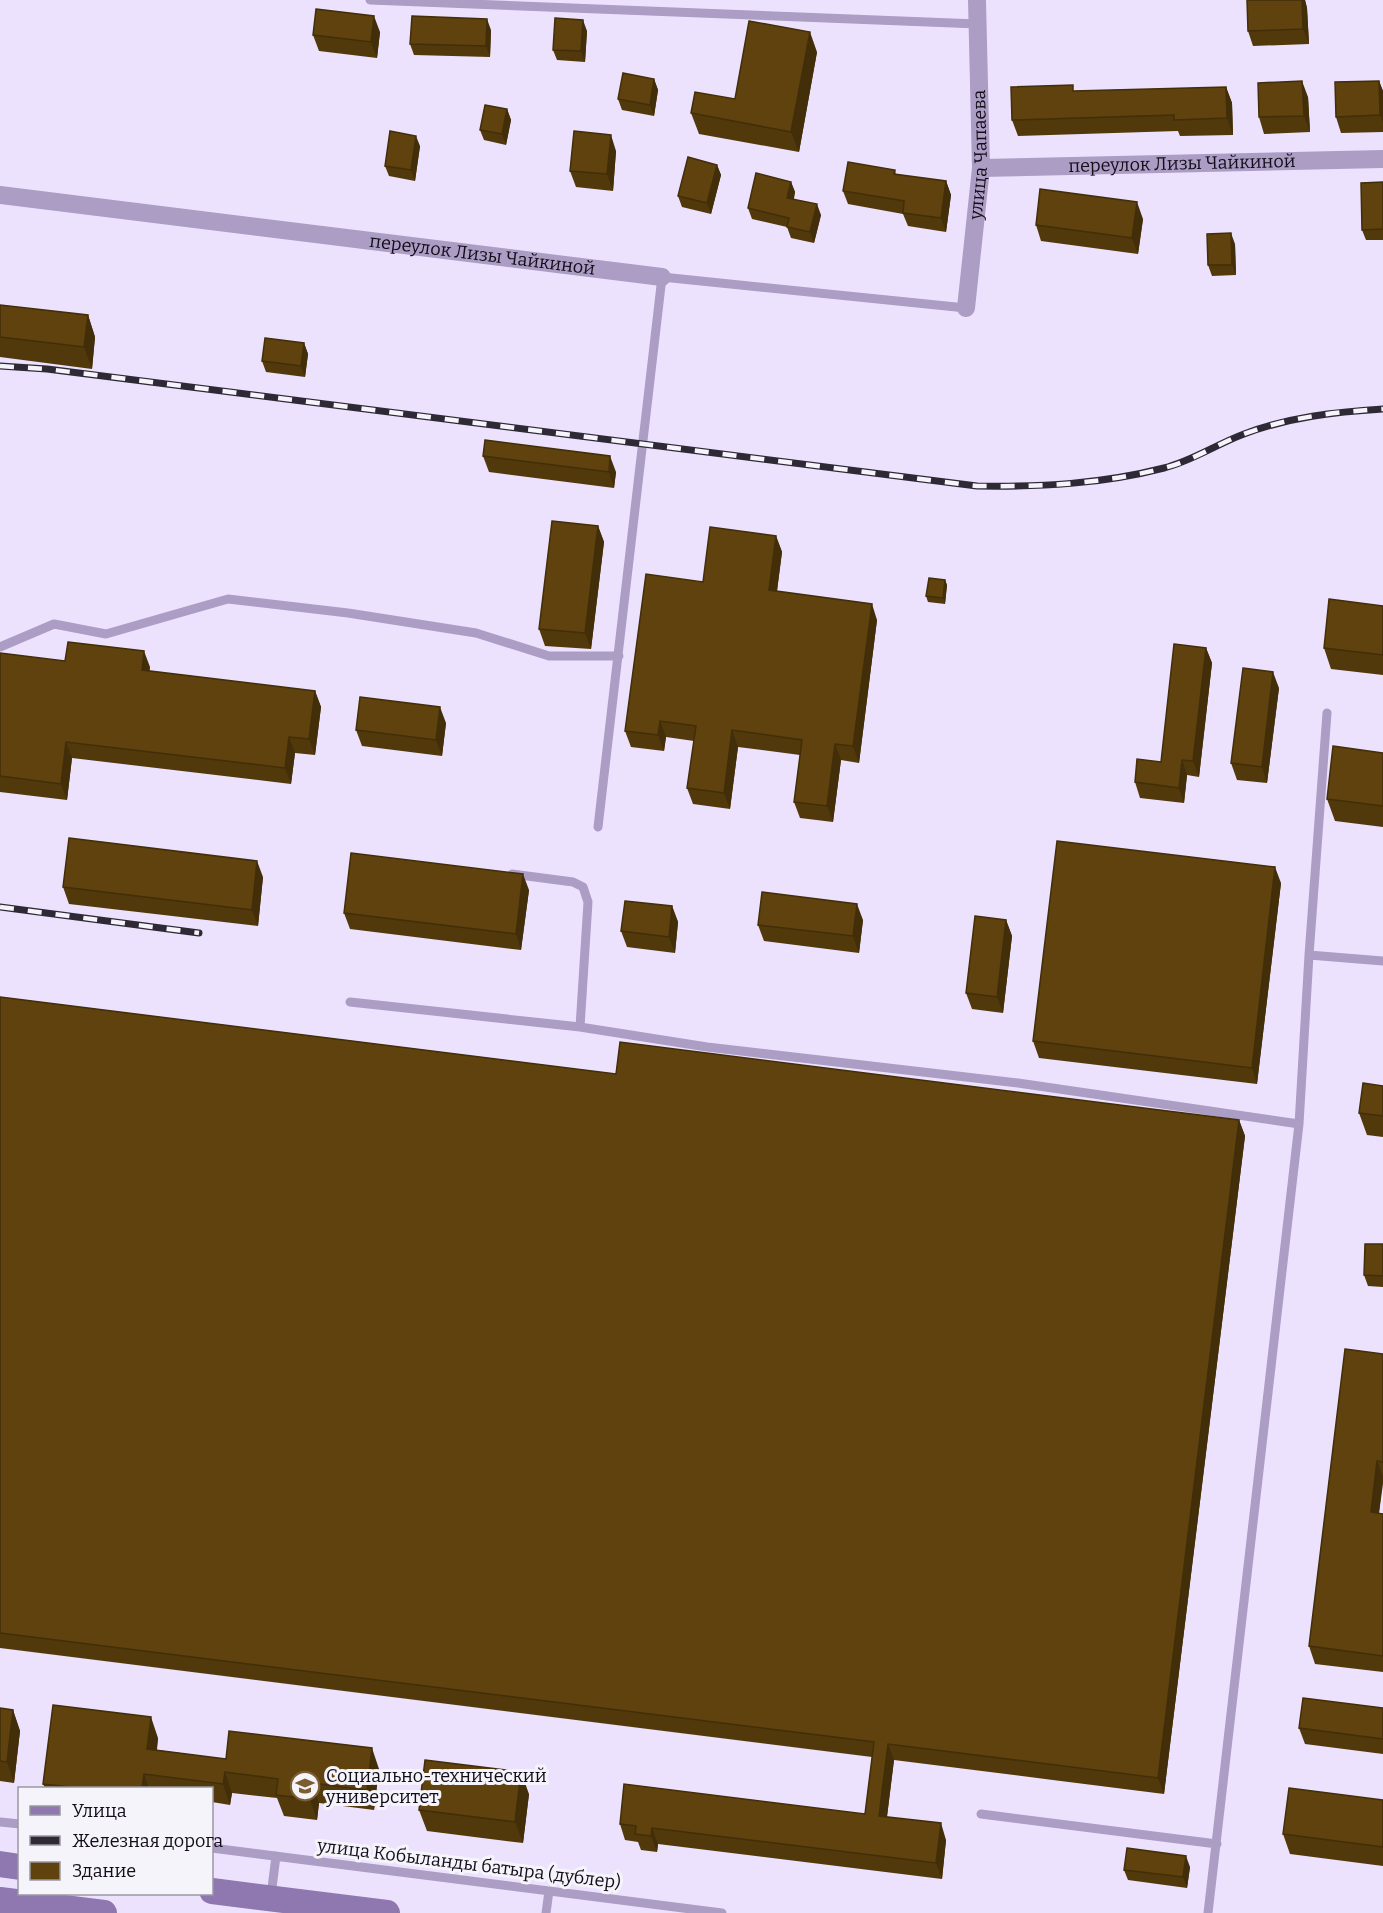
<svg xmlns="http://www.w3.org/2000/svg" width="1383" height="1913" font-family="Bitter,serif">
<style>
.lines{fill:none;stroke-linecap:round;stroke-linejoin:round}
.lane{stroke:#ac9dc4;stroke-width:9}
.street{stroke:#ac9dc4;stroke-width:18}
.secondary{stroke:#8f78b0;stroke-width:26}
.rail-casing{stroke:#2f2936;stroke-width:7}
.rail{stroke:#f6f4fb;stroke-width:4.5;stroke-dasharray:14;stroke-linecap:butt}
.wall{fill:#52390b}
.shaded-wall{fill:#422e09}
.building{fill:#5f420d;stroke:#422e09;stroke-width:1.5}
.labels{text-anchor:middle;stroke-width:6;stroke-linejoin:round;paint-order:stroke}
.street-label{font-size:18px;fill:#120d18;stroke:#f6f4fb}
.poi-label{font-size:18px;fill:#120d18;stroke:#f6f4fb;text-anchor:start}
</style>
<rect width="100%" height="100%" fill="#ede2fe"/>
<g class="lines">
<path class="lane" d="M370,0L978,24
M0,647L54,624L106,634L228,599L348,613L476,633L549,656H619
M598,827L662,277L966,308
M512,874L573,882L583,887L588,902L580,1027
M1309,955L1383,961
M350,1002L580,1027L707,1047L1018,1083L1299,1124
M981,1814L1217,1844
M0,1822L20,1824
M212,1848L722,1913
M271,1896L276,1856
M546,1913L549,1891
M1208,1913L1299,1124L1309,955L1327,713"/>
<g class="street">
<path id="s1" d="M981,168L1383,159"/>
<path id="s2" d="M0,195L662,277"/>
<path id="s3" d="M966,308L981,168L977,0"/>
</g>
<path class="secondary" d="M0,1864L20,1867
M212,1891L387,1913
M0,1900L104,1913"/>
<g class="rail-casing">
<path id="rail" d="M0,366L47,369L977,486C1040,487 1102,484 1164,468C1192,461 1217,444 1244,434C1289,417 1335,412 1383,409
M0,907L199,933"/>
</g>
<use href="#rail" class="rail"/>
</g>
<path class="wall" d="M1247,0H1305L1307,8L1309,44L1253,46L1248,31Z
M491,30L490,57L414,55L410,44Z
M587,31L585,62L557,60L553,50Z
M380,32L377,58L319,51L313,35Z
M817,52L799,152L699,134L691,113L735,99Z
M654,79L658,90L654,116L622,110L618,99Z
M1379,81L1383,91V132L1341,133L1336,117Z
M1226,87L1232,103L1233,135L1180,136L1178,131L1018,136L1012,120L1075,91Z
M1308,97L1310,132L1264,134L1259,117Z
M507,109L511,120L506,145L484,140L480,130Z
M420,146L415,181L389,176L385,166Z
M616,151L613,191L576,187L570,171Z
M717,165L721,175L711,214L682,207L678,196Z
M895,170L896,175L946,181L951,195L946,232L908,226L903,214L848,204L843,191Z
M791,182L795,192L794,199L821,215L814,243L791,238L787,227L752,219L748,208Z
M1383,182V240H1366L1362,230Z
M1143,219L1138,254L1041,241L1036,225Z
M1235,244L1236,275L1212,276L1208,265Z
M0,305L88,315L95,337L92,369L0,357Z
M304,343L308,354L305,377L266,372L262,361Z
M483,456L616,472L614,488L489,472Z
M598,526L604,542L591,649L545,646L539,629Z
M776,536L782,552L777,591L877,620L859,763L841,760L833,822L800,818L794,802L800,755L738,747L730,809L693,804L687,788L694,741L666,737L664,751L631,747L625,731L703,582Z
M945,580L947,585L945,604L928,602L926,596Z
M1383,606V675L1331,669L1324,648Z
M1206,648L1212,663L1199,777L1187,775L1184,803L1140,798L1135,782L1161,762Z
M0,653L65,661L150,667L149,671L315,691L321,707L315,755L295,753L291,784L72,758L67,800L0,792Z
M1279,688L1267,783L1237,780L1231,763Z
M446,723L442,756L362,746L356,730Z
M1383,753V827L1335,821L1327,799Z
M263,877L258,926L69,904L63,887Z
M1281,883L1257,1084L1039,1058L1033,1041Z
M529,890L521,950L350,929L344,913Z
M672,906L678,922L675,953L627,947L621,931Z
M863,920L859,953L764,941L758,925Z
M1006,920L1012,936L1003,1013L972,1009L966,993Z
M0,997L616,1074L1239,1120L1245,1136L1164,1794L894,1760L887,1817L946,1840L942,1879L658,1844L657,1852L641,1850L638,1842L625,1840L620,1824L865,1814L872,1757L0,1648Z
M1383,1086V1137L1367,1135L1359,1113Z
M1383,1244V1287L1368,1286L1364,1275Z
M1383,1354V1484L1379,1513L1383,1514V1672L1315,1664L1309,1646Z
M0,1708L13,1710L20,1731L14,1783L0,1781Z
M1383,1708V1754L1305,1744L1299,1728Z
M158,1738L157,1750L226,1759L379,1769L374,1810L319,1803L317,1820L284,1816L277,1798L232,1793L230,1805L212,1802V1788H45L43,1784Z
M529,1794L523,1843L427,1831L419,1810Z
M1383,1800V1866L1290,1854L1283,1834Z
M1190,1867L1187,1888L1128,1880L1124,1870Z"/>
<path class="shaded-wall" d="M1302,0H1305L1307,8L1309,44L1303,29Z
M374,16L380,32L377,58L371,42Z
M487,19L491,30L490,57L486,46Z
M583,20L587,31L585,62L581,51Z
M810,32L817,52L799,152L791,132Z
M654,79L658,90L654,116L650,105Z
M1302,81L1308,97L1310,132L1304,116Z
M1379,81L1383,91V122L1380,115Z
M1226,87L1232,103L1233,135L1227,118Z
M507,109L511,120L506,145L502,134Z
M611,135L616,151L613,191L607,174Z
M416,136L420,146L415,181L411,170Z
M717,165L721,175L711,214L707,203Z
M946,181L951,195L946,232L941,218Z
M791,182L795,192L791,209L787,198Z
M1137,202L1143,219L1138,254L1132,238Z
M817,204L821,215L814,243L810,232Z
M1231,233L1235,244L1236,275L1232,265Z
M88,315L95,337L92,369L84,347Z
M304,343L308,354L305,377L301,366Z
M610,456L616,472L614,488L609,472Z
M598,526L604,542L591,649L585,633Z
M776,536L782,552L775,606L769,590Z
M945,580L947,585L945,604L943,598Z
M872,604L877,620L859,763L853,746Z
M1206,648L1212,663L1199,777L1193,761Z
M144,651L150,667L148,686L142,670Z
M1273,672L1279,688L1267,783L1262,767Z
M315,691L321,707L315,755L309,739Z
M440,707L446,723L442,756L436,740Z
M660,721L666,737L664,751L658,735Z
M732,730L738,747L730,809L724,793Z
M289,737L295,753L291,784L285,768Z
M66,742L72,758L67,800L61,784Z
M835,744L841,760L833,822L827,806Z
M1182,760L1187,775L1184,803L1179,788Z
M257,861L263,877L258,926L252,910Z
M1275,867L1281,883L1257,1084L1252,1068Z
M523,874L529,890L521,950L516,934Z
M857,904L863,920L859,953L853,936Z
M672,906L678,922L675,953L669,937Z
M1006,920L1012,936L1003,1013L997,997Z
M1239,1120L1245,1136L1164,1794L1158,1778Z
M1377,1461L1383,1477L1377,1530L1371,1512Z
M13,1710L20,1731L14,1783L7,1762Z
M151,1717L158,1738L154,1770L147,1749Z
M888,1744L894,1760L885,1832L879,1816Z
M372,1748L379,1769L374,1810L367,1790Z
M225,1772L232,1793L230,1805L223,1784Z
M521,1772L529,1794L523,1843L515,1822Z
M144,1774L149,1788H142Z
M312,1783L319,1803L317,1820L310,1799Z
M941,1823L946,1840L942,1879L936,1863Z
M652,1828L658,1844L657,1852L651,1836Z
M1186,1856L1190,1867L1187,1888L1183,1877Z"/>
<path class="building" d="M1247,0H1302L1303,29L1248,31Z
M316,9L374,16L371,42L313,35Z
M412,16L487,19L486,46L410,44Z
M555,18L583,20L581,51L553,50Z
M749,21L810,32L791,132L691,113L695,92L735,99Z
M623,73L654,79L650,105L618,99Z
M1302,81L1304,116L1259,117L1258,83Z
M1379,81L1380,115L1336,117L1335,82Z
M1073,85V91L1226,87L1227,118L1174,120V115L1012,120L1011,87Z
M485,105L507,109L502,134L480,130Z
M390,131L416,136L411,170L385,166Z
M574,131L611,135L607,174L570,171Z
M688,157L717,165L707,203L678,196Z
M848,162L895,170L894,174L946,181L941,218L903,213L904,201L843,191Z
M756,173L791,182L787,198L817,204L810,232L787,227L789,218L748,208Z
M1383,182V229L1362,230L1361,183Z
M1040,189L1137,202L1132,238L1036,225Z
M1231,233L1232,265H1208L1207,234Z
M0,305L88,315L84,347L0,337Z
M265,338L304,343L301,366L262,361Z
M485,440L610,456L609,472L483,456Z
M552,521L598,526L585,633L539,629Z
M710,527L776,536L769,590L872,604L853,746L835,744L827,806L794,802L802,740L732,730L724,793L687,788L696,726L660,721L658,735L625,731L646,574L703,582Z
M929,578L945,580L943,598L926,596Z
M1329,599L1383,606V655L1324,648Z
M68,642L144,651L142,670L315,691L309,739L289,737L285,768L66,742L61,784L0,776V653L65,661Z
M1174,644L1206,648L1193,761L1182,760L1179,788L1135,782L1137,759L1161,762Z
M1243,668L1273,672L1262,767L1231,763Z
M360,697L440,707L436,740L356,730Z
M1333,746L1383,753V806L1327,799Z
M69,838L257,861L252,910L63,887Z
M1057,841L1275,867L1252,1068L1033,1041Z
M351,853L523,874L516,934L344,913Z
M762,892L857,904L853,936L758,925Z
M625,901L672,906L669,937L621,931Z
M975,916L1006,920L997,997L966,993Z
M0,997L616,1074L620,1042L1239,1120L1158,1778L888,1744L879,1816L941,1823L936,1863L652,1828L651,1836L635,1834L636,1826L620,1824L624,1784L865,1814L874,1742L0,1633Z
M1363,1083L1383,1086V1116L1359,1113Z
M1365,1244H1383V1276L1364,1275Z
M1345,1349L1383,1354V1462L1377,1461L1371,1512L1383,1514V1656L1309,1646Z
M1303,1698L1383,1708V1739L1299,1728Z
M53,1705L151,1717L147,1749L226,1759L229,1731L372,1748L367,1790L312,1783L310,1799L276,1795L278,1779L225,1772L223,1784L144,1774L142,1788H78L43,1784Z
M0,1708L13,1710L7,1762L0,1761Z
M425,1760L521,1772L515,1822L419,1810Z
M1289,1788L1383,1800V1847L1283,1834Z
M1127,1848L1186,1856L1183,1877L1124,1870Z"/>
<defs>
<g id="university-ring" transform="scale(1.5)"><circle r="9.5" fill="#f6f4fb" stroke="#7a5d30" stroke-width="1.5"/><path d="M0-5L7-2L0 1L-7-2ZM-4 1L0 2.5L4 1V4Q0 6-4 4Z" fill="#7a5d30"/></g>
</defs>
<g fill-rule="evenodd">
<use href="#university-ring" x="305" y="1786"/>
</g>
<g class="labels">
<g class="street-label">
<text dy="6" stroke="none"><textPath href="#s3" startOffset="154">улица Чапаева</textPath></text>
<text dy="6" stroke="none"><textPath href="#s1" startOffset="201">переулок Лизы Чайкиной</textPath></text>
<text dy="6" stroke="none"><textPath href="#s2" startOffset="486">переулок Лизы Чайкиной</textPath></text>
<text transform="translate(469 1864) rotate(7)" y="6">улица Кобыланды батыра (дублер)</text>
</g>
<g class="poi-label">
<text x="326" y="1782">Социально-технический<tspan x="326" dy="21">университет</tspan></text>
</g>
</g>
<rect x="18" y="1787" width="195" height="108" fill="#f6f4fb" stroke="#9b98a0" stroke-width="1.5"/>
<rect x="30" y="1806" width="30" height="9" fill="#8f78b0" stroke="#9b98a0" stroke-width="1.5"/>
<text x="72" y="1817" font-size="18" fill="#120d18">Улица</text>
<rect x="30" y="1836" width="30" height="9" fill="#2f2936" stroke="#9b98a0" stroke-width="1.5"/>
<text x="72" y="1847" font-size="18" fill="#120d18">Железная дорога</text>
<rect x="30" y="1862" width="30" height="18" fill="#5f420d" stroke="#9b98a0" stroke-width="1.5"/>
<text x="72" y="1877" font-size="18" fill="#120d18">Здание</text>
</svg>
